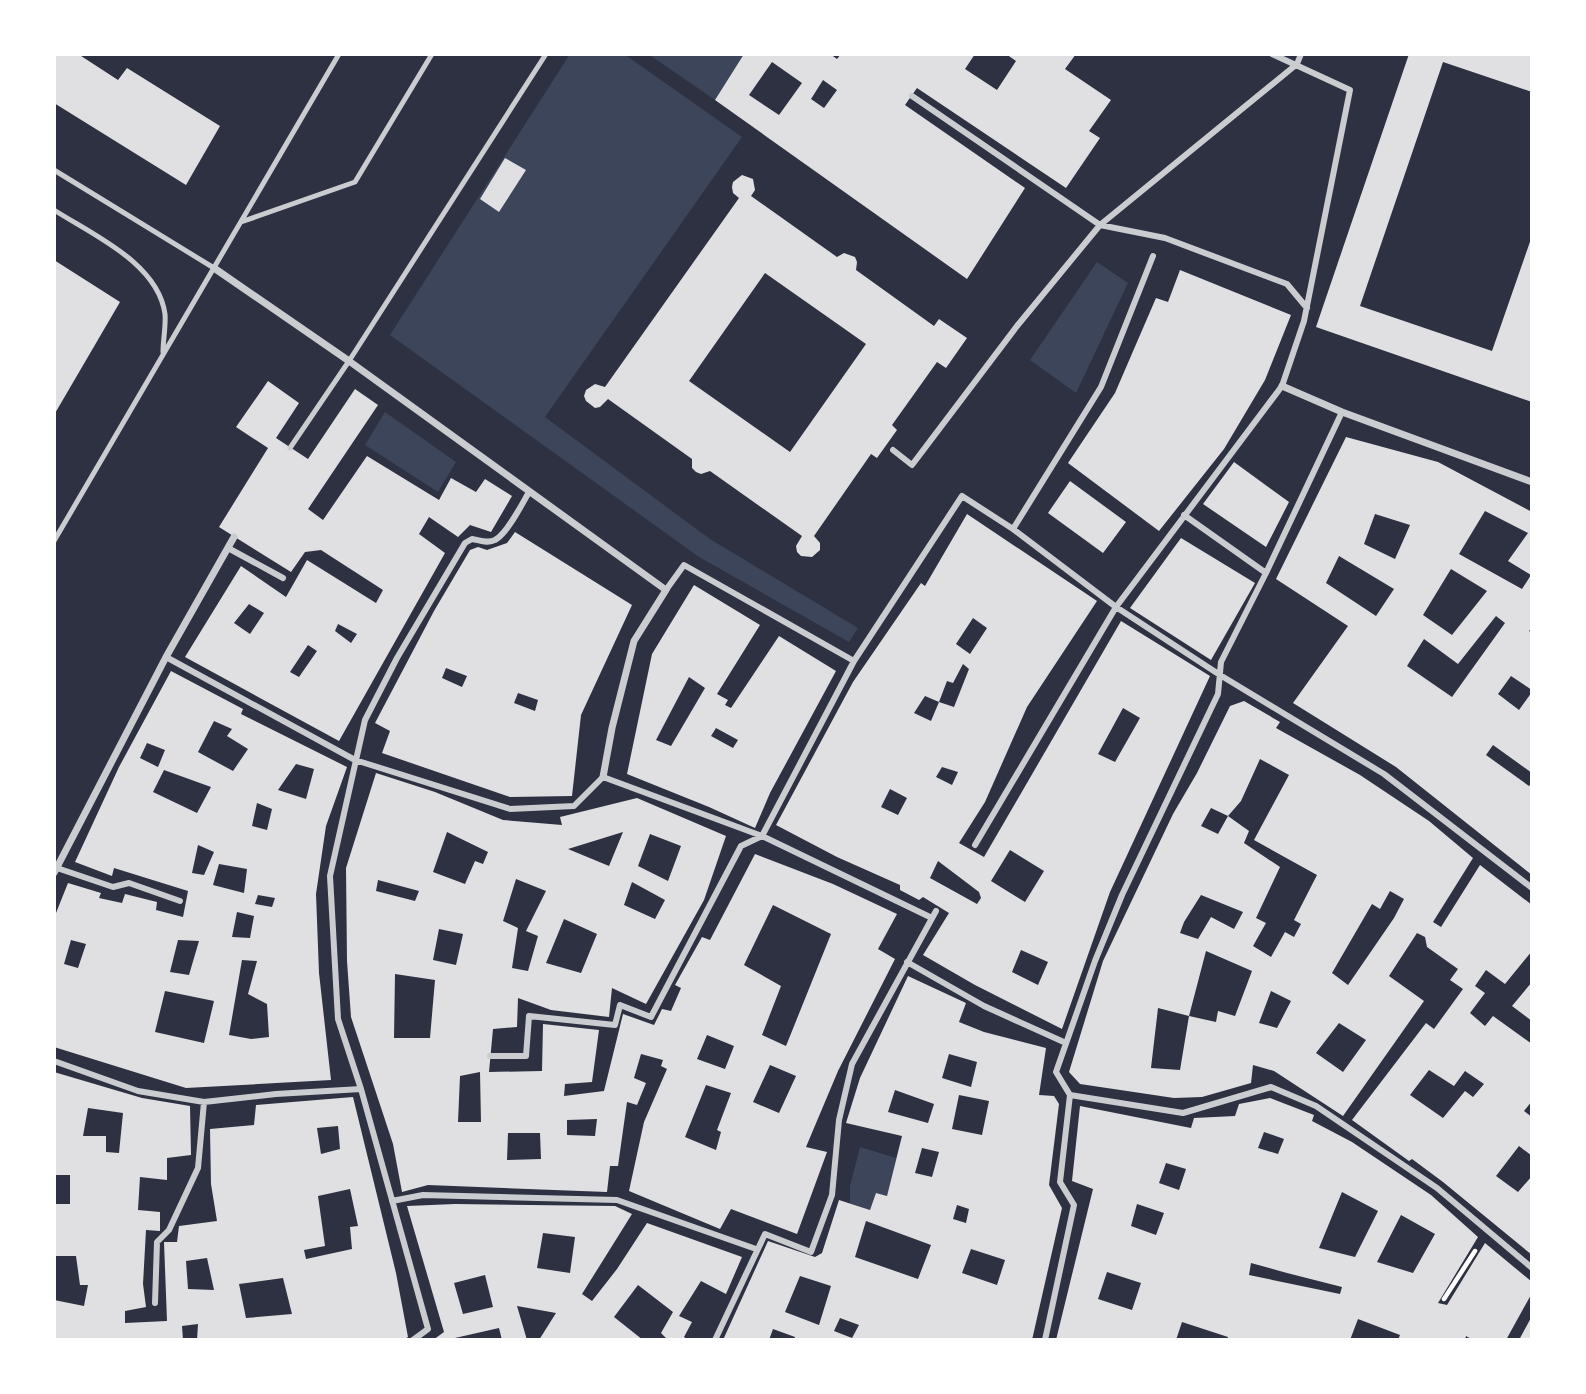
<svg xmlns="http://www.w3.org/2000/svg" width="1586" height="1394" font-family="Ubuntu,sans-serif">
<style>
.green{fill:#3c4559}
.building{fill:#e0e0e3;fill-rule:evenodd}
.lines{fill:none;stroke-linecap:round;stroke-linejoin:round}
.path{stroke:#fff;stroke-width:4.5}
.service{stroke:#caccd0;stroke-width:5}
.pedestrian{stroke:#caccd0;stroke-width:6}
.minor{stroke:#caccd0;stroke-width:7}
</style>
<rect width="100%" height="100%" fill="#2d3142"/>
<path class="green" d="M570,54H624L742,137L545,417L710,539L858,628L849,642L699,557L390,335Z
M648,54H744L715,100Z
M1097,262L1128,283L1076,393L1030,360Z
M385,412L456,462L438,492L365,445Z
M860,1147L896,1158L887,1196L876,1193L870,1210L850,1203V1186Z"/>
<path class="building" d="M54,54H78L118,80L127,68L220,126L186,185L54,103Z
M744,54H830L837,59L841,54H975L965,69L997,90L1016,61L1006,54H1076L1065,69L1111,100L1089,131L1100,138L1066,188L917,88L905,105L1025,188L967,279L715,100ZM772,62L802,83L779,115L749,95ZM823,80L837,90L824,108L811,99Z
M1409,54H1529L1532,55V92L1443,62L1360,306L1492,351L1532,236V402L1316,327Z
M505,158L526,170L499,212L480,199Z
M742,175L753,179L755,190L751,196L837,257L844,253L855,257L857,262L856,270L934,326L939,319L967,338L946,368L937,362L892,425L897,430L877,458L871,454L814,536L820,543V550L812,557L801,556L797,552L796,546L802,536L710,471L701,474L696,472L692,468V459L608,399L600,407L595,408L586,401L584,396L586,390L595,384L605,387L739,198L733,193L732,187L733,182ZM765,273L866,344L790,452L689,381Z
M54,260L120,302L54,415Z
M1180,270L1291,315L1265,380L1224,449L1159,531L1068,463L1115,393L1156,298L1168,302Z
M268,381L299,403L276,438L308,459L355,389L378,405L308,509L323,520L367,456L439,500L451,478L476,492L485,479L512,496L491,532L470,525L458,537L429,517L419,534L445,553L339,741L185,657L241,566L286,597L307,560L376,603L383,590L321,550L305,552L291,572L219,527L268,448L236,427ZM249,604L264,613L250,634L234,623ZM338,624L357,634L351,643L335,631ZM308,645L317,651L299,677L290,672Z
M1346,437L1438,462L1532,512V627L1529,631L1532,633V690L1511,676L1498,694L1519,710L1532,692V773L1493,745L1486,755L1529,786L1532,782V875L1396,767L1293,703L1348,626L1276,579ZM1485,511L1528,533L1508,561L1531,575L1522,589L1459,554ZM1375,514L1410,525L1395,559L1364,544ZM1339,556L1394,589L1376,616L1326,583ZM1451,569L1487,591L1452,635L1423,615ZM1496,616L1505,623L1452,697L1407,666L1424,639L1458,664Z
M1234,462L1289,502L1266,547L1203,504Z
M1070,481L1126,522L1103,553L1048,513Z
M967,514L1097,601L1027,707L985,802L959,843L984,857L1121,621L1210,676L1110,892L1062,1029L975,985L923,955L949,913L923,897L919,900L900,890V885L837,857L776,825L853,682L921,583L925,586ZM973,618L987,628L970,654L956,644ZM963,664L969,669L954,707L939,702L931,721L914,713L925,696L939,702L947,681L953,683ZM1123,708L1140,718L1115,762L1098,754ZM942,767L958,772L952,785L936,777ZM890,789L907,798L898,815L881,807ZM1010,850L1044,871L1025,902L991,881ZM938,861L979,892L981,898L977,904L930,878ZM1021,950L1048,962L1038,985L1012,972Z
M515,532L632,605L581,715L572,796L510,797L382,753L390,731L375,723L434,611L470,550L478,547L487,550L507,543ZM446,668L467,676L462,687L442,678ZM518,693L538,700L535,711L514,703Z
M1181,538L1255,583L1211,660L1130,608Z
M694,585L760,625L717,694L728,700L725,705L731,708L779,636L836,671L770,793L755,828L709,807L627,774L652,654ZM689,677L705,688L671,746L656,740ZM716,728L738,740L733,748L711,736Z
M171,671L243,709L241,714L347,767L326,826L316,894L319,973L331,1080L186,1088L54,1047V918L68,883L101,893L99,898L122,903L125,894L157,902L156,910L183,917L188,891L114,868L112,876L75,862L119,767ZM214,721L232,729L227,736L248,749L233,771L198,752ZM147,743L165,750L158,767L140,758ZM296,764L314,769L306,799L278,790ZM164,770L211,787L197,813L153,792ZM257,803L272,809L267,830L252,826ZM198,845L214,852L204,875L192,873ZM219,864L247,869L244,893L213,885ZM258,895L275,898L272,907L255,904ZM237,912L254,916L250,938L232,937ZM71,940L86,944L78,968L64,964ZM178,940L199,941L189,975L170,972ZM242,960L257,961L248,994L267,1004L269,1037L251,1039L229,1035ZM165,991L214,1001L204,1043L155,1032Z
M1244,701L1280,722L1276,728L1360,775L1429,821L1473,858L1433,922L1441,927L1480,865L1532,905V951L1505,984L1486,970L1475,986L1485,993L1470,1013L1485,1026L1493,1016L1532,1044V1101L1524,1111L1532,1117V1156L1519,1146L1496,1176L1518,1192L1532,1176V1255L1443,1182L1412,1159L1409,1161L1352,1120L1426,1023L1434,1029L1463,989L1450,980L1458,969L1427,947L1425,937L1417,933L1389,976L1424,1001L1343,1116L1274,1071L1253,1065L1251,1083L1202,1097L1174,1098L1080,1084L1069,1072L1103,961L1173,814L1197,773L1230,706ZM1260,759L1289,775L1254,840L1317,875L1294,920L1301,924L1294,937L1285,932L1271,957L1253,946L1266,923L1256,918L1280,867L1244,843L1249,831L1228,816L1218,834L1201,826L1211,808L1228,816L1241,801ZM1390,891L1404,899L1394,918L1348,985L1332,973L1372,904L1380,909ZM1201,895L1243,912L1234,929L1211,917L1198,939L1180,933L1184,922ZM1206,951L1252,971L1235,1016L1218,1011L1216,1022L1189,1016L1180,1070L1151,1068L1158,1008L1189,1016ZM1271,991L1291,1001L1277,1028L1259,1023ZM1339,1023L1366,1040L1343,1072L1316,1053ZM1429,1070L1454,1086L1465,1071L1484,1084L1473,1097L1465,1091L1443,1118L1410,1095Z
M376,773L435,792L503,820L562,825L560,817L637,798L726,836L704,900L646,1004L612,988L609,1017L551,1010L518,998L517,1027L493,1029L489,1072L542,1071L543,1024L599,1030L592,1082L565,1084L564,1096L604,1091L623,1014L654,1025L662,1009L671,1011L681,988L675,985L702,937L710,940L755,854L833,884L897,914L878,949L895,959L838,1071L806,1147L827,1152L797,1234L731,1209L720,1229L629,1191L644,1122L667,1069L661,1066L663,1060L641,1054L634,1078L646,1083L637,1105L627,1102L618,1166H610L607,1192L428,1185L402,1192L393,1144L351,1017L347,961L346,868ZM447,832L488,852L483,864L475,861L465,884L433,872ZM623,832L609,866L568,849ZM650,834L681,846L668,881L638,866ZM516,879L546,891L526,931L538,936L528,971L512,968L518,928L503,921ZM378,880L419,891L415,901L376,891ZM632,882L665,900L655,919L624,905ZM773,905L831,934L786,1046L762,1035L781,986L744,965ZM564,919L597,934L581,973L546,963ZM439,929L463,934L456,965L433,960ZM395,974L435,980L430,1038H394ZM707,1035L734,1046L725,1069L697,1059ZM770,1065L796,1076L779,1113L753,1102ZM480,1072L481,1122H458L460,1076ZM706,1085L731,1093L717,1130L721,1132L716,1150L685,1137ZM597,1119L595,1136L567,1135V1120ZM508,1133H540L541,1159L507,1160Z
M908,976L966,1003L959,1022L984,1032L1046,1048L1039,1095L1054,1096L1059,1104L1049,1185L1062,1208L1032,1340H794L795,1337L773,1329L769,1340H723L768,1241L815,1257L822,1253L839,1200L870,1210L876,1193L887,1196L902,1136L846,1123L860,1078ZM949,1054L977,1062L971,1087L942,1078ZM895,1090L934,1104L928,1123L888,1112ZM959,1095L989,1101L982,1135L952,1129ZM922,1148L939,1152L932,1177L915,1173ZM957,1205L969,1209L966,1223L953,1219ZM866,1221L931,1245L918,1279L855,1257ZM971,1249L1005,1260L997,1285L962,1273ZM800,1276L831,1286L819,1325L785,1312ZM840,1318L859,1325L852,1338L834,1331Z
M1532,982V1021L1512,1006Z
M54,1072L142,1098L190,1106L191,1155L167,1158V1180L140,1177L138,1210L160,1212V1231L146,1230L143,1284L146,1307L125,1311V1323L167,1321L164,1242H177L179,1226L217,1221L211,1184L210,1129L254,1125L256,1105L353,1097L396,1273L408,1337L403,1340H197L198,1324L182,1326L183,1340H54V1300L84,1306L88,1285H80L76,1256H54V1204H70V1175H54ZM88,1108L123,1113L119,1153L106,1152V1136H83ZM338,1126L340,1149L321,1154L317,1128ZM350,1189L358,1226L350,1227L352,1249L306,1259L304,1250L325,1246L318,1196ZM207,1258L214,1290L188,1289L186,1261ZM283,1278L292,1314L246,1318L239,1284Z
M1270,1098L1314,1115L1312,1121L1352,1142L1431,1195L1478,1237L1438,1303L1447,1305L1485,1243L1532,1282V1293L1506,1340H1473L1466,1336L1465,1340H1398L1400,1335L1358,1319L1350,1340H1227L1228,1337L1182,1322L1176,1340H1056L1093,1189L1072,1181L1080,1106L1191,1128L1194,1118L1235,1116L1239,1104ZM1264,1132L1284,1139L1278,1154L1258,1148ZM1166,1163L1186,1169L1179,1190L1159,1183ZM1342,1192L1378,1211L1355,1257L1319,1248ZM1137,1204L1164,1213L1156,1235L1131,1226ZM1401,1215L1435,1234L1413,1273L1377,1262ZM1251,1263L1287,1273L1342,1287L1340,1294L1249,1275ZM1107,1272L1141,1283L1132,1310L1098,1299Z
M455,1204L615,1206L632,1214L582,1294L592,1301L617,1269L647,1223L742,1257L726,1294L701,1281L679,1316L692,1322L684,1337L688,1340H668L661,1333L673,1312L638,1285L614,1317L643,1340H539L556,1313L517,1306L527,1340H502L499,1328L455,1338L456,1340H433L444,1332L407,1206ZM543,1233L575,1237L570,1273L537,1268ZM485,1275L493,1307L463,1314L454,1283Z
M1532,1316V1340H1519Z"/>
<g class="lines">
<path class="path" d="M1444,1299L1475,1251"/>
<path class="service" d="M54,170L214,268
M54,210C93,235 158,263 165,314C166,326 163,340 163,352
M241,222L355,182L432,54
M290,448L349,361L546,54
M54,541L339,54"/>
<path class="pedestrian" d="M912,96L1100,225L1165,238L1287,284L1307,308
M893,450L912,465L1017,326L1100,225L1297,64L1301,54
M1184,515L1266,573
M1013,529L1116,607L1220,675L1384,774L1532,888
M228,548L283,578
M666,590L684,565L854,661L962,496L1013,529L1101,387L1153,256
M166,657L355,760L510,809L574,806L603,777L762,836L932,918
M975,845L1116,607L1282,386L1304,321L1350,90L1272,54
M57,868L113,887L129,883L180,901
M907,962L984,1006L1066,1043
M490,1056H526L529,1016L615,1025L620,1005L651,1017L741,846L762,836L854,661
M54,1061L138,1091L204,1102L276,1094L361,1089
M1070,1095L1183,1113L1271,1087L1316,1106L1437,1188L1532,1268
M392,1201L423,1195L617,1200L756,1249
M155,1303L157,1242L169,1230L198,1168L204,1102
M413,1340L428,1329L361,1089L338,1019L330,876L365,720L397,658L465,543L472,539C479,540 488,544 495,540C507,534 522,504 529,492
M715,1340L765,1234L811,1252L832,1195L839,1120L852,1064L936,911
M1045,1340L1074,1205L1060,1182L1070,1095L1056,1072L1095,961L1122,895L1218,694L1221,662L1266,573L1342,412"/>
<path class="minor" d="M214,268L349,361L666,590L634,641L612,728L603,777
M1282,386L1342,412L1532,482
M54,873L166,657L234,537"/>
</g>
<rect width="1586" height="1394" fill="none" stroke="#ffffff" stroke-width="112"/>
</svg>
